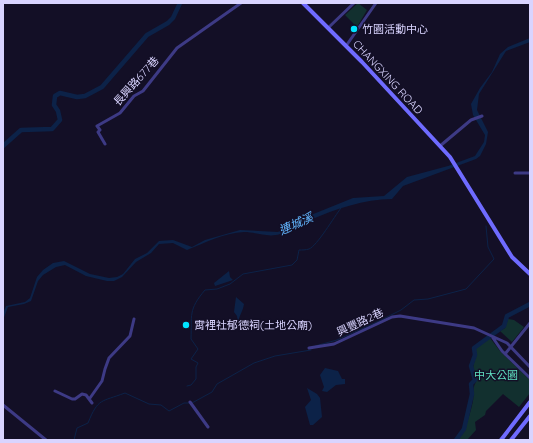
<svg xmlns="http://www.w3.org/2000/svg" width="533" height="443" font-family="Quicksand,'Noto Sans TC',sans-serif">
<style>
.green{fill:#12302f}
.water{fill:#0c2248}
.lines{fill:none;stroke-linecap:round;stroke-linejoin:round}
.stream{stroke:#0c2248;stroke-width:1}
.river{stroke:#0c2248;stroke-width:4.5}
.minor{stroke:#3d3a85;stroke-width:3}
.secondary{stroke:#6f6bff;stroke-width:4}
.poi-dot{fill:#00e5ff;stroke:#130f26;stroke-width:1.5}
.labels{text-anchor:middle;stroke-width:3;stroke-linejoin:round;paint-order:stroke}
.poi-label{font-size:11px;fill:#d9d4ff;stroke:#130f26;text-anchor:start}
.street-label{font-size:11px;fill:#d9d4ff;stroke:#130f26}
.park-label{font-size:11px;fill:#5fe0c0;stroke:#130f26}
.water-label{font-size:12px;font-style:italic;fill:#62b6ff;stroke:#130f26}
</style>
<rect width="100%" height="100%" fill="#130f26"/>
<path class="green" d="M358,3L367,10L357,27L345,15Z
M508,319L514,320L524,327L512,342L500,331L505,328Z
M490,338L500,351L530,380V393L519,407L503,394L486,411L485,415L475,422L476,430L467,440H458C466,428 470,415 473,401C474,394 472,388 476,382L473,368L476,354L475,347Z"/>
<path class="water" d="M530,38V42L506,51L479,94L477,110L488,132L486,144L480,156L476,159L403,186L392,199C364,199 336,209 310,220C300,224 291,232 280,234C268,238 256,232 244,232C224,233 204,243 187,250L173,243L159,244L151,253L136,262L122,277L114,281H107L86,276L65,265L56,267L43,275L38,281L31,301L24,304L8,307L3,320V313L6,306L25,302L30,298L37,277L43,270L53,263L64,261L90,274L109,278L117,277L123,274L135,259L147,253L159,241L173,240L192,247L205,240L240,230L278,232L306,217L353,198L384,196L407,177L448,166L475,156L484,142L485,135L473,115L471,104L480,88L492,72L500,54L508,47Z
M229,271L230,277L233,280L215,286L214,283Z
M236,297L244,304C243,311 239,316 238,323L237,316L234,312Z
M325,368L338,371L342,379H345V384L336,385L327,392L322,391L324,387L320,375Z
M307,388L317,394L320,398L322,417L313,425H310L305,407L311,400Z"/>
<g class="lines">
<path class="stream" d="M315,346L337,340L379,321L401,310L414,300L428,299L466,289L494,259L488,247L486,226
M187,386L191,385L196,379V367L198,363L191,359L198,349L191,339C192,315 188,310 205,290L217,289L230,284L243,274L292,265L297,260L299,250C302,250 306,250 309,249C317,246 334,217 341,208
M192,403L212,392L217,384L254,363L275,356L311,350
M74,440L77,428L88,423C98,398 101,402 125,393L149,404L161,405L169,411L184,403H189"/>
<path class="river" d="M3,146L21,130L52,129L60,120L58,111L54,105L55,96L60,93L77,97L85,96L102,87L147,35L168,23L173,18L180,3
M456,440L464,429L472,394L471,384L475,380L471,366L475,355L474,348L504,326L507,316L530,304"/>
<path class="minor" d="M328,28L354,3
M346,46L376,3
M105,144L98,132L100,130L97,126L120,113L134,96L143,91L177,48L241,3
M440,146L471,120L482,116
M515,173H530
M493,338L502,351L530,378
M309,348L334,344L392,317L400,316L474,328L507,343L530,367
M505,354L530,323
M55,391L72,399H75L82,394L86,395L92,403
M90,398L102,381L105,369L109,358L130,336L134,319
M190,402L208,427
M3,405L46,440"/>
<path class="secondary" d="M303,3L362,62L450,157L512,257L530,274
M501,440L530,402
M511,440L530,416"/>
</g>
<g class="poi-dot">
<circle cx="354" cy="29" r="4"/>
<circle cx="186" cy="325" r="4"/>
</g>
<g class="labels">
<g class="poi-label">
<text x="362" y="33">竹園活動中心</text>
<text x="194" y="329">霄裡社郁德祠(土地公廟)</text>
</g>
<g class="street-label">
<text transform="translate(388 77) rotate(47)" y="4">CHANGXING ROAD</text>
<text transform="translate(136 81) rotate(-48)" y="4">長興路677巷</text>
<text transform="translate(360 322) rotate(-25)" y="4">興豐路2巷</text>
</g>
<g class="park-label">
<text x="496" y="379">中大公園</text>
</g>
<g class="water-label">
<text transform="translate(296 224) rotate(-24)" y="4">連城溪</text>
</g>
</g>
<rect width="533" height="443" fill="none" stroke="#d9d4ff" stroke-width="8"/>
</svg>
